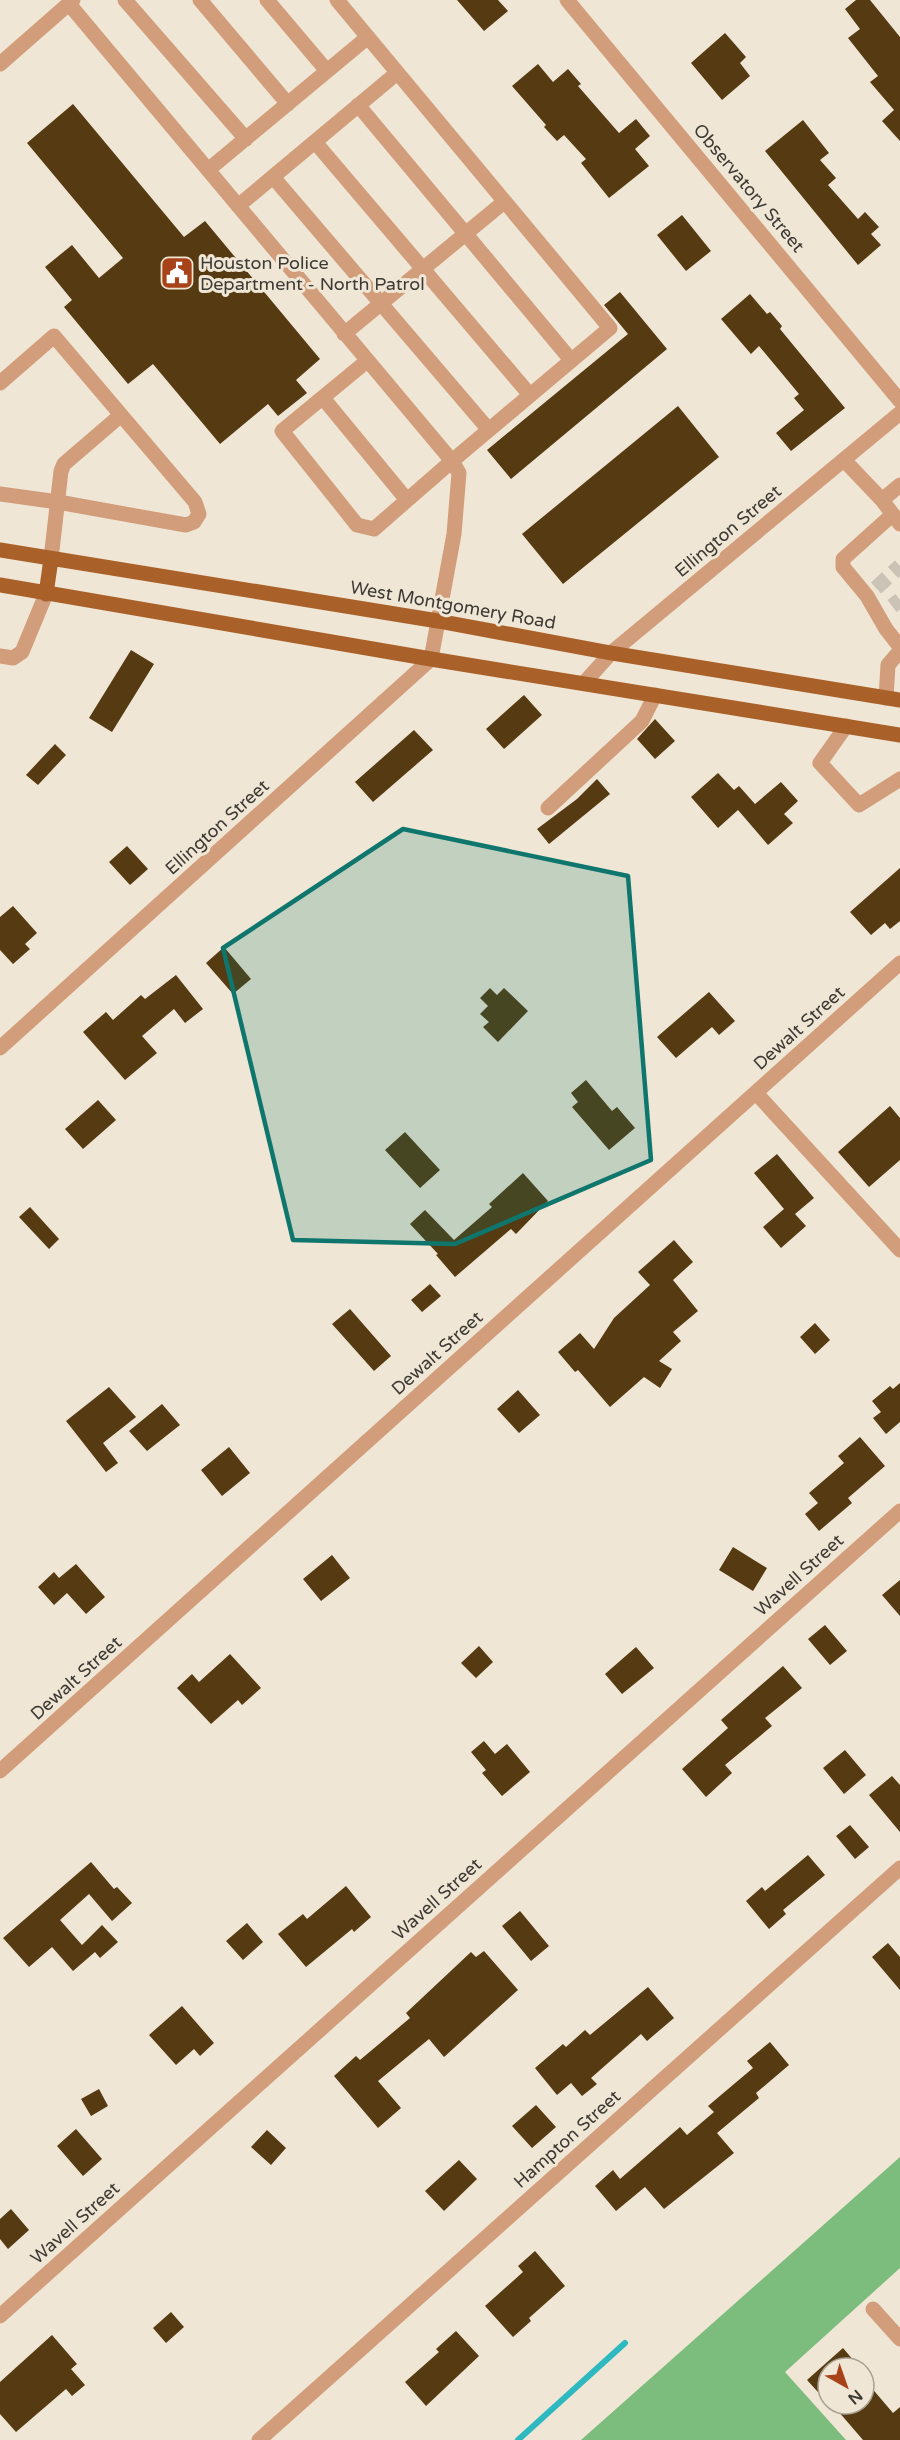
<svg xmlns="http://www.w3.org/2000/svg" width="900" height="2440" font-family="'Varela Round',sans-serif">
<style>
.forest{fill:#7cbc7c}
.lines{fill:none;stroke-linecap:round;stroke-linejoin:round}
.stream{stroke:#2eb9c1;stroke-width:6}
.building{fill:#563a11}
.minor-tunnel{stroke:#cbc3b5;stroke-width:15;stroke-dasharray:15 8;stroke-linecap:butt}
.minor{stroke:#d19d7b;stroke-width:15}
.major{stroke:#aa6129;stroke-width:15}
.marked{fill:#0f766e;fill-opacity:0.2;stroke:#0f766e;stroke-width:4.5;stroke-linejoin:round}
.labels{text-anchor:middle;stroke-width:6;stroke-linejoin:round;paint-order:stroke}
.street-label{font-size:18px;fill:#3d3933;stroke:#efe6d5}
.poi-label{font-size:18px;fill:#3d3933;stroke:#efe6d5;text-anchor:start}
</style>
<rect width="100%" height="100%" fill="#efe6d5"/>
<path class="forest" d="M900,2157V2268L785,2372L846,2440H581Z"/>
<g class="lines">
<path class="stream" d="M518,2440L625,2343"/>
</g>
<path class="building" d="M457,0H498L508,11L484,31Z
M856,0H870L900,37V141L882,121L894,110L870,82L878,76L848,38L860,29L845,9Z
M725,33L746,57L740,63L750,76L722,100L691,63Z
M538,64L553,82L568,69L581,84L578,86L619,133L636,119L650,136L635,149L649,166L609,198L581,163L586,159L564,135L557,141L544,127L546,125L512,86Z
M73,104L184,237L205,221L320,359L296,380L307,393L278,416L268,404L220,444L153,364L128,384L64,307L72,300L45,267L72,245L99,278L123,258L27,143Z
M803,120L829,153L820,160L836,178L828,185L858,219L865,212L879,227L871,234L881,245L858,265L765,151Z
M682,215L711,251L686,271L657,235Z
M620,292L667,349L511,479L487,450L628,334L604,305Z
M750,294L767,314L770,312L782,326L780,329L845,408L791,451L776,433L804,410L794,398L799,394L759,346L751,354L721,319Z
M678,406L719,457L563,584L522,534Z
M131,650L154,664L112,732L89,718Z
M524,695L542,715L504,749L486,729Z
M655,719L675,741L655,759L637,739Z
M414,730L433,750L373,802L355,782Z
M55,744L66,755L38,785L26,775Z
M718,773L734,790L739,786L755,804L781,782L798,801L784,814L793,823L768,845L738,810L718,828L691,797Z
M597,779L610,794L549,844L537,829L577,799Z
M127,846L148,869L130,885L109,862Z
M900,868V921L890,929L885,923L871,935L850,912Z
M13,906L37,933L25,944L30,949L13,964L0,950V917Z
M224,947L251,979L233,994L206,963Z
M176,975L203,1009L185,1023L174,1009L142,1036L157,1053L125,1080L83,1032L106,1012L113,1020L141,995L145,999Z
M490,988L497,995L504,988L528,1011L498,1042L483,1027L489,1022L480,1014L488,1006L480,998Z
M709,992L735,1021L719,1035L712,1027L676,1058L657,1037Z
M586,1080L612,1111L617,1107L635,1128L609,1150L572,1107L578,1102L571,1093Z
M98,1100L116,1120L83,1149L65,1129Z
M890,1106L900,1118V1160L869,1187L838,1152Z
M405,1132L440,1170L420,1188L385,1150Z
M777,1154L814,1198L795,1214L806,1226L781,1248L763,1227L784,1209L754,1173Z
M523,1173L548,1201L516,1234L511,1229L455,1277L436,1255L438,1254L410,1224L425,1210L454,1240L492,1207L489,1204Z
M30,1207L59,1239L49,1249L19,1217Z
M674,1240L693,1262L673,1280L698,1311L673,1332L681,1341L659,1361L672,1369L660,1388L644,1377L610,1407L578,1370L575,1372L558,1352L580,1333L594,1349L614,1318L650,1285L638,1272Z
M430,1284L441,1296L422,1312L411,1300Z
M350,1309L391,1356L374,1371L332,1324Z
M815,1323L830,1340L815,1354L800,1337Z
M900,1383V1422L886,1434L873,1418L881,1412L872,1401L890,1386L893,1389Z
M109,1387L136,1417L103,1443L118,1463L106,1472L66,1421Z
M518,1390L540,1415L519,1433L497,1409Z
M162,1404L180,1425L147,1451L129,1431Z
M860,1437L885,1466L848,1498L852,1503L819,1531L805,1514L818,1503L809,1493L844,1463L838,1456Z
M229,1447L250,1473L222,1496L201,1470Z
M733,1547L767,1568L753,1591L719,1570Z
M332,1555L350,1578L321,1601L303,1579Z
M76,1564L105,1597L86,1614L67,1593L54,1605L38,1587L54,1572L59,1578Z
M900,1580V1616L882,1595Z
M825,1625L847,1651L830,1665L808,1639Z
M479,1646L493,1662L476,1678L461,1663Z
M636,1647L654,1668L622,1694L605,1674Z
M230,1654L261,1688L242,1705L238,1700L211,1724L177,1688L192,1674L199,1682Z
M783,1666L802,1688L765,1718L772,1726L725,1765L732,1773L706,1797L682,1769L728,1728L721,1720Z
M484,1741L495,1754L507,1744L530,1772L502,1796L482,1773L486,1770L471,1752Z
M845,1750L866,1775L844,1794L823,1768Z
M892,1776L900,1785V1832L869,1795Z
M850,1825L869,1847L855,1859L836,1836Z
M808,1855L825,1875L783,1910L786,1914L769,1929L746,1901L762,1887L765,1891Z
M91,1862L114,1889L117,1887L132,1903L112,1921L89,1894L60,1920L82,1945L102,1925L118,1942L100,1958L95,1952L73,1971L52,1947L29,1967L3,1938Z
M346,1886L371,1917L354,1932L352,1929L306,1967L278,1934L303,1914L307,1919Z
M520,1911L549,1946L531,1961L502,1926Z
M247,1923L263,1942L243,1960L226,1941Z
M888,1943L900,1957V1990L872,1957Z
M484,1951L518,1990L444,2057L429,2039L378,2081L401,2108L378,2128L334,2076L356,2056L360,2060L410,2018L406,2013L471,1952L476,1957Z
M648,1987L674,2018L647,2041L641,2034L591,2078L597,2084L582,2096L571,2083L557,2095L535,2068L563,2044L566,2047L585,2030L590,2035Z
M182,2006L214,2043L200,2056L194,2049L176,2065L149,2035Z
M770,2042L789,2065L756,2093L759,2098L717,2133L734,2153L664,2209L645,2187L616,2211L595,2186L613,2170L620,2179L680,2127L687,2135L714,2112L708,2106L753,2068L747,2061Z
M99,2089L108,2106L91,2116L81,2099Z
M536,2105L556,2127L532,2148L512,2126Z
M76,2129L102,2159L83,2176L57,2146Z
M267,2130L286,2148L271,2165L251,2147Z
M459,2160L477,2179L444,2211L425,2191Z
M11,2209L29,2230L8,2249L0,2239V2219Z
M535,2251L565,2286L529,2318L531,2321L513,2337L485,2306L523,2272L518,2266Z
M171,2312L184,2327L166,2343L153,2328Z
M456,2331L479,2356L426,2406L405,2382L439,2352L436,2349Z
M52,2335L77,2364L71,2369L85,2385L72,2396L66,2389L16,2432L0,2414V2382Z
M843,2348L860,2368H828V2403L807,2380Z
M864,2379L893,2413L900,2407V2440H863L832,2404H864Z"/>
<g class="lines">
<path class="minor-tunnel" d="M876,588L900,566
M892,606L900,600"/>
<path class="minor" d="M125,0L246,139
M200,0L288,104
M267,0L327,71
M567,0L900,401
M69,4L452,461L374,529L357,525L282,431L367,361
M0,64L73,0
M358,105L571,360
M315,142L530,395
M208,170L368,37
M273,177L489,430
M238,206L397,73
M344,334L504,202
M0,383L54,336L195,502L199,514L194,522L186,525L58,502L0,494
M323,398L407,500
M844,460L882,500L900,524
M882,500L900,485
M892,515L843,559V567L867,596L886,629L900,647
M51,559L61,471L64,464L121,415
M0,656L13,658L22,652L46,594
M584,683L611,653L900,413
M886,698L888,665L900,651
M846,726L820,763L859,805L900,779
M548,808L642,721L655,695
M0,1048L431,659L454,534L459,473L452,461L610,328L337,0
M756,1093L900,1250
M0,1771L900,963
M873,2309L900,2339
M0,2316L900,1511
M259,2440L900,1868"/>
<path class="major" d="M0,550L438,621L611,653L900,700
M0,585L431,659L900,735
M46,594L51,559"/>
</g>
<path class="marked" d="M403,829L628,876L651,1160L455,1244L293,1240L223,948Z"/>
<defs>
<g id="civic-square" transform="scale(1.725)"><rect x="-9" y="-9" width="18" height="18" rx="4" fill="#a84219" stroke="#efe6d5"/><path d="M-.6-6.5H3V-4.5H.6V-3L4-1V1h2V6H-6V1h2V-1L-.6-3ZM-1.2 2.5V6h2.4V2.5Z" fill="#fff"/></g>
</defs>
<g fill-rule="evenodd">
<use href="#civic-square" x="177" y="273"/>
</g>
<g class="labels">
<g class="street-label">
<text transform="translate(749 188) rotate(50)" y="6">Observatory Street</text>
<text transform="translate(728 531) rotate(-40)" y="6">Ellington Street</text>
<text transform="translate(453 605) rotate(10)" y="6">West Montgomery Road</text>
<text transform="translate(217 827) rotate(-42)" y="6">Ellington Street</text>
<text transform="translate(799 1028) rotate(-42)" y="6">Dewalt Street</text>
<text transform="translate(437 1353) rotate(-42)" y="6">Dewalt Street</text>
<text transform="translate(799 1575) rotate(-42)" y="6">Wavell Street</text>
<text transform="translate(76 1678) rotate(-42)" y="6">Dewalt Street</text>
<text transform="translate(437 1899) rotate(-42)" y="6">Wavell Street</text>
<text transform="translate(567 2139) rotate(-42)" y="6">Hampton Street</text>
<text transform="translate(75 2223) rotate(-42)" y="6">Wavell Street</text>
</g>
<g class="poi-label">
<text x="200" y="269">Houston Police<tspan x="200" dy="21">Department - North Patrol</tspan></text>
</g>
</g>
<g transform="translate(846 2386) rotate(140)"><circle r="28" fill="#efe6d5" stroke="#a8a194" stroke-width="1.5"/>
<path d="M0-4.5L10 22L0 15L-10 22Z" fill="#a84219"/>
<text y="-9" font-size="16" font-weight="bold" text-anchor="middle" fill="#3d3933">N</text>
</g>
</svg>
